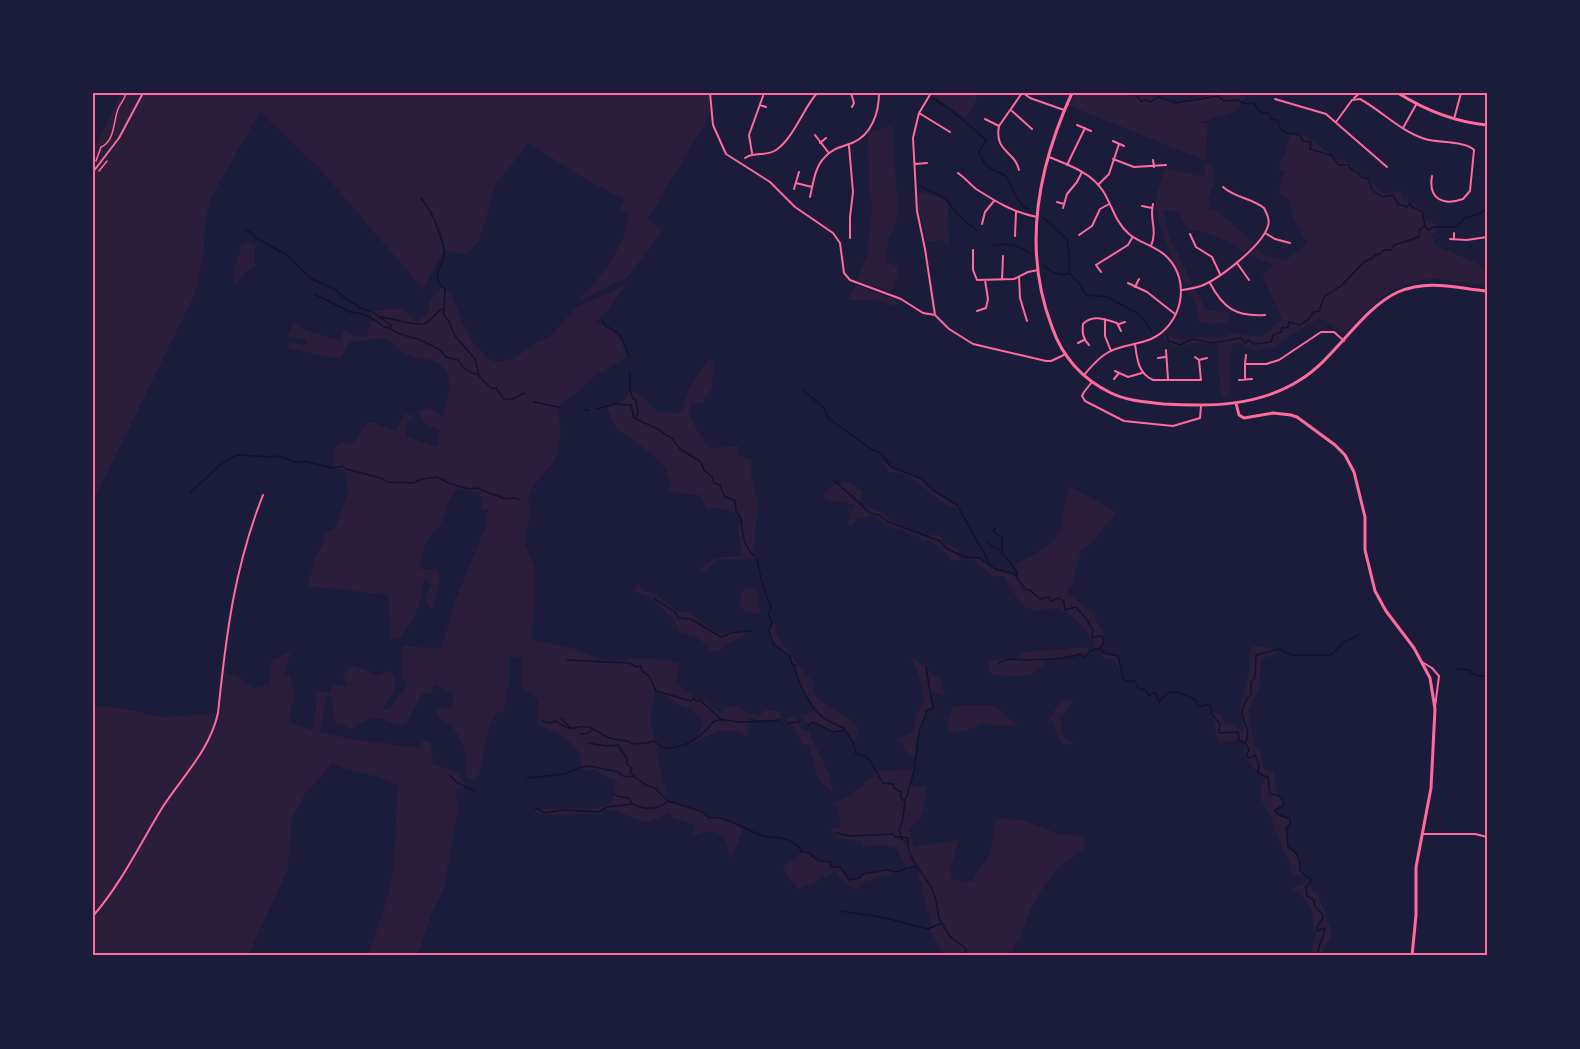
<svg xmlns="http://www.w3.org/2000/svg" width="1580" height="1049" font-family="Figtree,sans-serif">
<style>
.green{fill:#2a1e3b}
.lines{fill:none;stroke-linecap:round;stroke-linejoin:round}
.stream{stroke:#12122b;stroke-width:1.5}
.path{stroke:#ff6b9d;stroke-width:1.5}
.minor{stroke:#ff6b9d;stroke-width:2}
.tertiary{stroke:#ff6b9d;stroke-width:3}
.neatline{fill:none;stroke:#ff6b9d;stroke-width:2}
</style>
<rect width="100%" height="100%" fill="#1b1b3a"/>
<path class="green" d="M121,93H709L710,114L707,120L647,220L663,230L627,278L576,302C598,281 628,245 628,213L620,210L625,200L588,181L529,143L496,184L479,241L465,255L444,250L423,289L318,167L260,112L212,196L205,220L204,252L195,294L93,501V152Z
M936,93H980L967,117L965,118L934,96Z
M1076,93H1133L1167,100L1175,104L1216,93H1247L1237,111L1200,123H1208L1206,161L1070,106Z
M891,126L893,129L898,213L893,231L889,235L886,262L896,266L900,263L894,288L890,291L856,281L867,255L872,207L869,192L868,134L869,132Z
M1291,132L1305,136L1339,160L1349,163L1369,179L1384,194L1401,191L1405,200L1423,209L1426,220L1437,224L1436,233L1432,235L1435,245L1487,268V285C1470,284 1453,280 1436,279C1392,279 1372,305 1344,334L1324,320L1318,319L1282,340L1277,347L1263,350H1249L1240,343L1233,344L1229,361V396L1221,397L1217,344C1210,344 1203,343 1197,343C1179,346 1176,353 1162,335L1166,332L1173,338L1182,340L1196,337L1224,338C1233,328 1250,339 1262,335C1269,332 1276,324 1282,319L1262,275L1274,266L1250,255L1258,248L1263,254L1286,260L1307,243L1294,219L1289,199L1278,194L1285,172L1278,169L1285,152Z
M1206,164L1212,167L1215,181L1208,198L1211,210L1216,209L1253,243L1245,253C1225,240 1212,232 1189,230L1178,211L1165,210L1163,213L1170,238L1193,285L1188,286C1177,278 1155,219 1156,204C1156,193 1162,179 1165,168L1204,177Z
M918,192C927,192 942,196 948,203L949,245L942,240L927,242L919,209Z
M247,242L255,244V267L245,272L235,287L233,272L242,244Z
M627,284L607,311L596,322L617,333L628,356L592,378L586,385L558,407L561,433L557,455L553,463L535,483L528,498L531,509L525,543L535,569L532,639L578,650L602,660L627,661V659L652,658L679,662L676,682L693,697L707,701L709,705L720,713L725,707L737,705L743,711L759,716L765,710L781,712L779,720L760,721L755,717L749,720L747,736C718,721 709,741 683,745L698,737L703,720C690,707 684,708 669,699C664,696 662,693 656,691C650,707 648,731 659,745L656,752L668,801L703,812L709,818L719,817L743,828L733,855L729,857C728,853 728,846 726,842C719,827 702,831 691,837L697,826L673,818L669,813L646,823L614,810H604L601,814L542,815L536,812L535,809L598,808L612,802L616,781L594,770H583L579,759L581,756C572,739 553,732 538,724V699L521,688L523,658L509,656V684L505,697L504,714L499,711L495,715L489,728L479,775L471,780L467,777C468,754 461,726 437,717L438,709L448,708L453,703V695L434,684L432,694H422L406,724C394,726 384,717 372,719C365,720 356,727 349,730L346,726L335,723L332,697L327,696L319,732L356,740L420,748L423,740L431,742L433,764L458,773L468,787H463L456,792L458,807L444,889L433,911L417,956H367C379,926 391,894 394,861C397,836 394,811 399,786L378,777L342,768L332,764L305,794L292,819L288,869L248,956H93V706L120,708L162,717L220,713L224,672L239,678L253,688L269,685L271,660L291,652L284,673L290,676L295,697L291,708L290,723L312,730L316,708L315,692H329L333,684L346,687L348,685L343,675L350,666L354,665L377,675L388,671C404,678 390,699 383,708L384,710L390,709L407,686L406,682L401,679L403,645C415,648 429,647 442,648L454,603L485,528L488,509L482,510L481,508L482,500L478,492L456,489L448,504L440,526L426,541L419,569H438L440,581L433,608L426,604V596L431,585L427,580H424C422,606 414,619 399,640L391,637L388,595L308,586L314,560L323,543L324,534L335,528L348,492L346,471L334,468C335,456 331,448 342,441L349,444L355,441L366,423L373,422L395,431L404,414L413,415V419L408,423L406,436L437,447L440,430L423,423L419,411L430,408L442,417C448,394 459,372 431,360C425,357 418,360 412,357C402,353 393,344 384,338L350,342L341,357L333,358L288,348L291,342L305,346L307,340L287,335L295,321C304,333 326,336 340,340L344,330L353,335L366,337L372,320L371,311L402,308L418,322L429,311L430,300L442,287L452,294L463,325L473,342L488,359L496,362L513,359L538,342L550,337L575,308Z
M856,285L902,302L893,306L874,300H848Z
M1196,291L1206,310L1230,313L1228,322L1210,324L1198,321L1197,308L1190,292Z
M708,360L713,361L715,371L713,375L712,388L702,403H692C684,417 702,436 710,448L739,446L738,455L752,460L751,476L758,504L753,559L717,560L704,572L700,569C718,552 718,559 740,556L741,548L738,527L742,521L739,514L718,508L707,509L700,495L680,494L669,491L671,482L664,466L645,449L616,429L606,406C619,403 625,403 630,390L646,400L659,412L678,413L682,410L689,389Z
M881,460L896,470L922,479L931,489L957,505L960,510L948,506L908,476L888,472Z
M844,482L852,484L864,492L858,502L871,509L877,510L898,525L928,538L932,534L942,537L944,543L958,549L960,560L952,561C942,551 937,540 922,540L916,535L894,529L873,515L856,520L851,526L848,524L849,516L855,505L825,500L824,493L830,487Z
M1070,486L1116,512L1095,540L1081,551L1072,585L1067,592L1094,614L1099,626L1105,632L1102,636L1104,641L1100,648L1103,653L1118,656L1120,672L1114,660L1105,658L1101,654L1100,648H1094V640L1072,616L1058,608L1038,611L1027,608L1021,604L1003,576L993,577L977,562L970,558H979L991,567L1014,574L1017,578V572L1012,566C1029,556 1059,546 1062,523C1064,511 1065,497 1070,486Z
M638,584L644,590L655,594L676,611L690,613L717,633L751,631C739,639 728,644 716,652L709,650L700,639L678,632L674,621L662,608L648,596L633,591Z
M755,587L761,614L744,611L740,606L741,595L745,589Z
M775,622V632L798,665L813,682L814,692L819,700L857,725L859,733L853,742L845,730L833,732L813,722L809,724L800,717L814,711C814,703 809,701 804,694C800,686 795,674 795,666L792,664L790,656C779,647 772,644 769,630Z
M1251,646L1279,649L1272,656L1263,658L1260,662V686L1248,711L1254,745L1261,752L1263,768L1274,772L1278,795L1283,800L1284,805L1275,810L1277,814L1290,819V824L1286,829L1288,847C1299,854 1300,859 1300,871L1306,875H1292L1290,864L1277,836L1272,819L1260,798L1262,784L1266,776C1252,770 1243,758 1244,743L1239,740L1218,744L1212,714L1214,712L1219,714L1225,723L1236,725L1242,733L1244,730L1240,708L1249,670Z
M1087,647L1090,651L1084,657L1080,654L1071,657L1045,659C1039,681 1011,676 993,675L989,672L988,661L1007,658L1015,660L1022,652Z
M911,656L940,680L945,696L931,690L930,698L933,708C925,714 917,736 916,747C915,750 916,753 916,756L906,752L899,739L914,732L916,716L924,700L919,676Z
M1073,698L1071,705L1060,719C1062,731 1062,739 1075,743L1065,745C1055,738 1057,725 1049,718L1061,701Z
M966,705H994L1018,726H998L985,723L966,731L951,732L949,739L948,719L953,707Z
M787,718H795L801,728L809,732L830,776L833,793C827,786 819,781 816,773C815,769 816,766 815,762C813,756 809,749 807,744L802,745L799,735L791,724L787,723Z
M914,768L909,787L925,786C926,804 925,818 909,829L914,847L959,840L950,871L952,878L963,882L973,881L977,871L983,865L990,853L997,818L1022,820L1059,834L1084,836L1085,849C1052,866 1028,904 1021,940L1016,943L1010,956H946L929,930L932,928L917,868L914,866L907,868L896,848L878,845L863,848L860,841L836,838L831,828H837L841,825L835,802C854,798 864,780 880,772C890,768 903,771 914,768Z
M806,852L818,860L831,862L832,867H840L849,880L860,878L863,874L887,870L904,871L864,882L858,889C850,889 840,879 836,872L799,889L787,876L783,866Z
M1309,878L1311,880L1309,884L1314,893H1318L1331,930V937L1323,949L1322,956H1312L1313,940L1317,932C1312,925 1314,921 1312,913C1309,901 1300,895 1291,888L1302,885Z"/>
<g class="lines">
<path class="stream" d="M1129,93L1135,94L1141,101L1146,100L1151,102L1158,97L1176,103L1218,96L1224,101L1237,100L1246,104L1253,103L1262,113H1269L1271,119L1278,120L1280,129L1287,133L1300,135L1303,141L1311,142L1310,149L1331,155L1339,165H1349L1350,168L1360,174V177C1371,177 1370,184 1372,190L1382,197L1393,195L1398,204L1407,207L1410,203L1412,207L1422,211L1425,226
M932,98C952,109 969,125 986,140L979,152C987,172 993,168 1007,177C1013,189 1016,201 1027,209
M921,186L946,199L956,213L977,231
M421,198C433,213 440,231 444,250C447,263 427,275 445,289L444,315L449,321L455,336L475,359L479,375
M1042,217L1067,239C1068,252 1071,260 1069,272
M246,229L258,239L285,254L312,279L334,289L345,298L361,308L371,311L391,325L390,328L397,333L420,340L439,349L446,357L458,360C462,367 469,373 477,374L492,389L496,388L504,399H513L524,393
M994,245C1008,243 1018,244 1029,253
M1043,265C1050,271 1060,278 1069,273L1079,283L1086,295L1107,297L1137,313L1144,319L1152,333
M314,294L350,312L363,314L378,322L384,327L390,328
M380,317C392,318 415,326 424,324C432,322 435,311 443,309
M602,320C605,329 611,327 617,333C624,338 626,349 628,356
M1166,334L1169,341L1180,345L1192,339L1213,343L1241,338L1246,343L1248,340L1255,344L1271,342L1273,335L1281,332L1282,327L1285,328L1288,327L1289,322L1299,325L1309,319L1313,312L1319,311L1324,297L1342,285L1365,261L1373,258L1375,255L1380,254L1384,250H1391L1394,245L1419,237L1420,229L1425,226L1428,230L1435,227H1456L1466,217C1472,217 1483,213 1487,208
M630,372V390L633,399L636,400L638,412L636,418
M802,389L824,408L828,418L871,449L882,454L891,467L922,479L931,489L957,505L991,566
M534,402L558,407
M596,409L616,404L631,405L634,418L660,430L667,436L671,437L680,449L701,462L704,470L712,477L714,483L720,485L724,496L735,501L736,511C747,521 736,538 754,556
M585,410H589
M834,480L870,513L879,515L888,522L940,541L946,548L964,557L979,558L995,569L1014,574L1026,590H1030L1040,599L1049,597L1051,601L1059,598L1064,601L1065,610L1076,607L1088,621L1090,627L1093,629L1092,637L1102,636L1104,641L1100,648L1103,653L1118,656L1124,681H1135L1139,689L1146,690L1149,696L1155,692L1159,702C1170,685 1182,693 1197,701L1198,707L1210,704L1212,714L1220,724L1219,733L1238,732L1239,740L1246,744L1249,750L1247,753V757L1250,758L1255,755L1259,765L1258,773L1268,777L1270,794L1278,795L1283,800L1284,805L1275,810L1277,814L1290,819V824L1286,829L1288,847C1299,854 1300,859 1300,871L1311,880L1306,887L1307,896L1314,900L1315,907L1322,913L1323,918L1317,927L1318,931L1325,928C1324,939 1317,946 1318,956
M190,493L222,463L237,455L272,457L279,456L295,462H307L334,468L342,466L346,469L381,478L387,482L413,483L422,479L437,477L451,484L469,489L476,488L506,499L515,498L520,500
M994,527V532L1002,538V554C1009,559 1012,565 1017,572V578
M988,542L993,547L1002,551
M757,559L762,583L771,607L769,614L772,624L769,630L771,638L774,645L790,656L792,664L795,665C795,678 812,711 824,718C830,722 838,725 845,729
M654,598L676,613L678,618L691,619L721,637L731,633L751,631
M567,660L629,663L637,667L641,666L642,671L649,676L656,691L691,701L694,698L696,701L700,700L722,720
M999,663C1008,657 1014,660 1025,660C1037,660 1068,659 1080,654L1084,657L1090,651L1099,648
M1457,669L1469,670C1473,676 1480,677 1487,676
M562,719L571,729
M542,721L551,723L556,721C574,735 573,724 588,727C596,729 602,735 610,738C618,741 625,738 633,744C640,742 646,745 654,741C668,757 695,742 707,729C711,725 712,721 718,720C725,719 734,722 741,722C753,722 767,721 779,720
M787,723L799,722
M808,725L813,722L833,732L845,730L853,742L856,754L865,756L870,760L883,783L893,784L894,788L901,792V798L905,802L902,824L899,830L901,837L908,838C906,858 922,871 931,887C938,899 936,907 939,918C940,921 946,930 948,934C953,941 960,943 966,949V953L970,956
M580,734H586L592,730
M589,743C598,745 608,747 618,745L627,759V764L632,768L630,772L635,777
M1246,743L1248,731L1242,715L1243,707L1248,697L1251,695V682L1255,678L1256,655L1279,649L1291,655H1331L1344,642L1359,635
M450,775L456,782L475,791
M527,778L564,774L581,767L590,766L618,772L623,776L635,777L646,785L655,788L668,801L703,812L709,818C724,814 748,832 764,836C773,838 783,837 792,842C797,844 799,847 802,852L809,853L818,861L831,862V867H840L849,880L860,878L863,874L887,870L896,872L914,866L917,868
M613,793L617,796L629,798L632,804C645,810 657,811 668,801
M904,800L907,796L914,770L919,731L927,711L933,708L926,668
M535,809H539L544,813L562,810L599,812L607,807L632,804
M836,833L851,836L894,834L895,837H899L906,842
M841,911L886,918L928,929L942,923"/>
<path class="path" d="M96,161L101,147C116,141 113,118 119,107C122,101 125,99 126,93
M99,171L107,161
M93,182V177"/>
<path class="minor" d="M710,93L713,125L726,154L770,182L795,207L833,233L840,243L844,273L850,280L901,299L923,313L935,315L949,329L973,344L1046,361H1051L1064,355
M851,93L854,103L852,107
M931,93L919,113L913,138L917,211L925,249L935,315
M1023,93L1030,98L1064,110
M1354,98L1360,93
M1275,99L1326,114L1387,167
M760,105L766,107
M1012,111L1032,129
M919,113L950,132
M985,119L999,126
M1454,119L1461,93
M1336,122L1352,100L1360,99C1382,111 1400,131 1425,139C1438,143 1466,141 1474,150L1470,191L1463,199C1443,206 1428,199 1432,176
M1077,125L1091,131
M1403,128L1417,103
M815,135L828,152
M1113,141L1124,146
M820,143L826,138
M849,146L853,192L850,217V238
M752,153L749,135L763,96
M1049,157C1068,165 1091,172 1103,191C1112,205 1115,222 1129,234C1141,244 1157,246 1168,258C1191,282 1182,325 1151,339C1137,345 1120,345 1107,353C1098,358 1091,367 1084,375
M745,158C755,151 766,157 776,150C793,139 803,109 817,93
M1113,159L1134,167L1166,165
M1153,160L1154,167
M915,164L927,163
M1067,165L1085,128
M1019,170C1015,151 994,152 999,126L1022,93
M93,172L119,138L143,93
M958,173C965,178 970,184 976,189C995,201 1014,213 1037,217
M796,183L812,187
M1098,185L1109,174L1119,144
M794,189L799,172
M810,197C813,184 815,167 824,158C832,148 842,147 852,143C872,135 879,112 879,93
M1057,202L1064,204
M1142,206L1152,208
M1063,208L1067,194L1077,182L1082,172
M982,224L985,212L994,201
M1265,233L1275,239L1290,243
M1190,234L1196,247L1212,257L1220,274
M1079,235L1092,226L1100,209L1109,204
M1015,236L1016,212
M1450,239L1467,240L1487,237
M1454,239V233
M1151,246C1158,229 1149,220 1153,204
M973,250V270L977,280L1014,279L1028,272L1038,270
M1237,263L1249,280
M1101,272L1096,265L1128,245L1132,238
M1019,277L1020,298L1027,321
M1002,280L1003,256
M1128,283L1147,292L1175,314
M1210,283C1223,308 1236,317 1265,315
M1135,287L1139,279
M1182,290C1189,289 1195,288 1201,286C1219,279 1262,246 1268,226C1270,220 1267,214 1264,208C1252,198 1235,198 1223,187
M977,311L986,308L988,299L985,280
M1105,319V336L1111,351
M1119,324L1125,322
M1078,343L1084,340
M1135,344C1137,359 1138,373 1153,380H1201L1199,360
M1089,345C1083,339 1082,333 1083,324C1092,314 1105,319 1117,323L1121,331
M1166,350L1168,379
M1195,357L1199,360L1207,358
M1158,358L1165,357
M1245,364L1246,355
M1115,371L1128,377L1142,373
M1114,379L1119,373
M1245,379V364H1266L1279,360L1321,332H1334L1344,341
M1239,380L1252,379
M1092,382L1084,392L1082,396L1085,401L1124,421L1173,426L1200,418L1201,406
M1422,662L1432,668L1439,676L1435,707
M1422,834H1475L1487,837
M93,916C121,884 140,844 162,808C182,777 210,750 218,713C226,636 234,568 263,495"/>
<path class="tertiary" d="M1072,93C1038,167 1022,249 1052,327C1062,356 1082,379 1111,393C1128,401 1145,402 1164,404C1211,407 1259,406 1300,380C1336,358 1361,309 1398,292C1428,279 1456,288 1487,291
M1398,93C1425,110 1455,122 1487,125
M1236,403L1239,415L1244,418L1273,413L1291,415L1297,417L1335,445L1345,455L1354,472L1365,517V550L1375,591L1386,611L1414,648L1430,678L1435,709L1431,788L1416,867V915L1412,956"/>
</g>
<rect width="1580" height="1049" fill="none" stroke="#1b1b3a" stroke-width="189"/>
<rect x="94" y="94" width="1392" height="860" class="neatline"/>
</svg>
